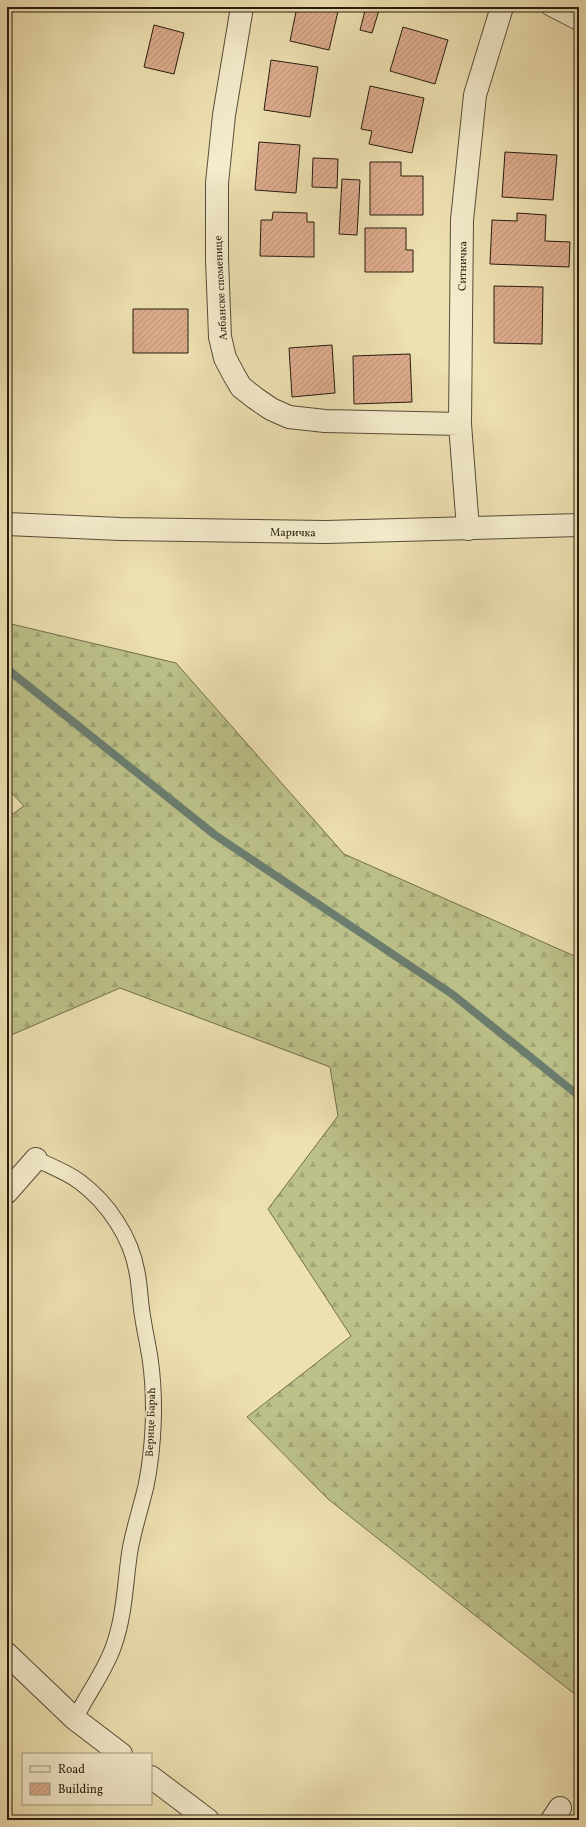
<svg xmlns="http://www.w3.org/2000/svg" width="586" height="1827" font-family="Vollkorn,serif">
<style>
.forest{fill:url(#forest-firs);stroke:#726e4c}
.lines{fill:none;stroke-linecap:round;stroke-linejoin:round}
.stream{stroke:#6b7d6f;stroke-width:8}
.building{fill:url(#building-hatch);stroke:#271c0e}
.service-casing{stroke:#584d37;stroke-width:17}
.minor-casing{stroke:#584d37;stroke-width:24}
.tertiary-casing{stroke:#584d37;stroke-width:24}
.service{stroke:#f3ebcc;stroke-width:15}
.minor{stroke:#f3ebcc;stroke-width:22}
.tertiary{stroke:#f3ebcc;stroke-width:22}
.labels{text-anchor:middle;stroke-width:3.5;stroke-linejoin:round;paint-order:stroke}
.street-label{font-size:11px;fill:#271c0e;stroke:#f3ebcc}
</style>
<defs>
<pattern id="forest-firs" width="22" height="20" patternUnits="userSpaceOnUse"><rect width="22" height="20" fill="#bcc189"/><path d="M5 1l3.5 6h-7zM16 11l3.5 6h-7z" fill="#a2a575"/></pattern>
<pattern id="building-hatch" width="6" height="6" patternUnits="userSpaceOnUse"><rect width="6" height="6" fill="#ddac8e"/><path d="M-1 1l2-2M0 6l6-6M5 7l2-2" fill="none" stroke="#be9379"/></pattern>
</defs>
<rect width="100%" height="100%" fill="#ede0b1"/>
<filter id="stains"><feTurbulence type="fractalNoise" baseFrequency=".005" numOctaves="4"/><feColorMatrix values="0 0 0 0 .2 0 0 0 0 .09 0 0 0 0 .02 0 0 0 .5 -.17"/></filter>
<radialGradient id="worn" r=".72"><stop offset=".6" stop-color="#630" stop-opacity="0"/><stop offset="1" stop-color="#630" stop-opacity=".3"/></radialGradient>
<path class="forest" d="M7,623L176,663L344,854L579,958V1694L572,1692L328,1499L247,1417L351,1336L268,1209L338,1116L330,1067L120,988L9,1036L7,1035V818L24,806L7,788Z"/>
<g class="lines">
<path class="stream" d="M7,669L215,835L452,994L579,1096"/>
</g>
<path class="building" d="M297,7H339L329,50L290,41Z
M366,7H380L372,33L360,30Z
M154,25L184,33L174,74L144,67Z
M403,27L448,40L435,84L390,71Z
M271,60L318,67L310,117L264,110Z
M370,86L424,98L412,153L369,144L372,131L361,129Z
M259,142L300,145L296,193L255,190Z
M505,152L557,155L553,200L502,197Z
M313,158L338,159L337,188L312,187Z
M370,162H401V176H423V215H370Z
M342,179L360,180L357,235L339,234Z
M273,212L307,213V222H314V257L260,256L261,220H272Z
M517,213L546,215L545,241L570,242L569,267L490,264L492,220L517,221Z
M365,228H406V250H413V272H365Z
M494,286L543,287L542,344L494,343Z
M133,309H188V353H133Z
M332,345L335,393L292,397L289,348Z
M410,354L412,402L354,404L353,356Z
M579,406V433L575,407Z"/>
<g class="lines">
<g class="service-casing">
<path id="service" d="M548,7L579,23
M36,1159C50,1166 67,1172 80,1182C108,1203 131,1237 137,1272C140,1287 140,1303 143,1319C145,1332 148,1345 150,1358C156,1399 154,1446 146,1486C141,1507 134,1528 130,1550C125,1582 125,1614 114,1645C105,1672 87,1694 75,1719"/>
</g>
<g class="minor-casing">
<path id="minor" d="M242,7L224,115L217,183V259L220,337L225,358L234,375L241,387L255,398L271,409L289,417L325,421L460,424
M468,529L460,424L462,220L475,95L502,7
M7,1192L36,1159
M7,1654L75,1719L121,1754
M151,1777L208,1820
M552,1820L560,1808"/>
</g>
<g class="tertiary-casing">
<path id="tertiary" d="M7,524L120,529L326,532L579,525"/>
</g>
<use href="#service" class="service"/>
<use href="#minor" class="minor"/>
<use href="#tertiary" class="tertiary"/>
</g>
<g class="labels">
<g class="street-label">
<text transform="translate(462 266) rotate(-89)" y="4">Ситничка</text>
<text transform="translate(220 288) rotate(-93)" y="4">Албанске споменице</text>
<text transform="translate(293 532) rotate(1)" y="4">Маричка</text>
<text transform="translate(150 1422) rotate(-88)" y="4">Верице Бараћ</text>
</g>
</g>
<rect width="586" height="1827" fill="none" stroke="#ede0b1" stroke-width="24"/>
<rect x="8" y="8" width="570" height="1811" fill="none" stroke="#271c0e" stroke-width="2"/>
<rect x="12" y="12" width="562" height="1803" fill="none" stroke="#271c0e"/>
<rect x="22" y="1753" width="130" height="52" fill="#f3ebcc" stroke="#a19880"/>
<rect x="30" y="1766" width="20" height="6" fill="#f3ebcc" stroke="#a19880"/>
<text x="58" y="1773" font-size="12" fill="#271c0e">Road</text>
<rect x="30" y="1783" width="20" height="12" fill="url(#building-hatch)" stroke="#a19880"/>
<text x="58" y="1793" font-size="12" fill="#271c0e">Building</text>
<rect width="100%" height="100%" filter="url(#stains)"/>
<rect width="100%" height="100%" fill="url(#worn)"/>
</svg>
